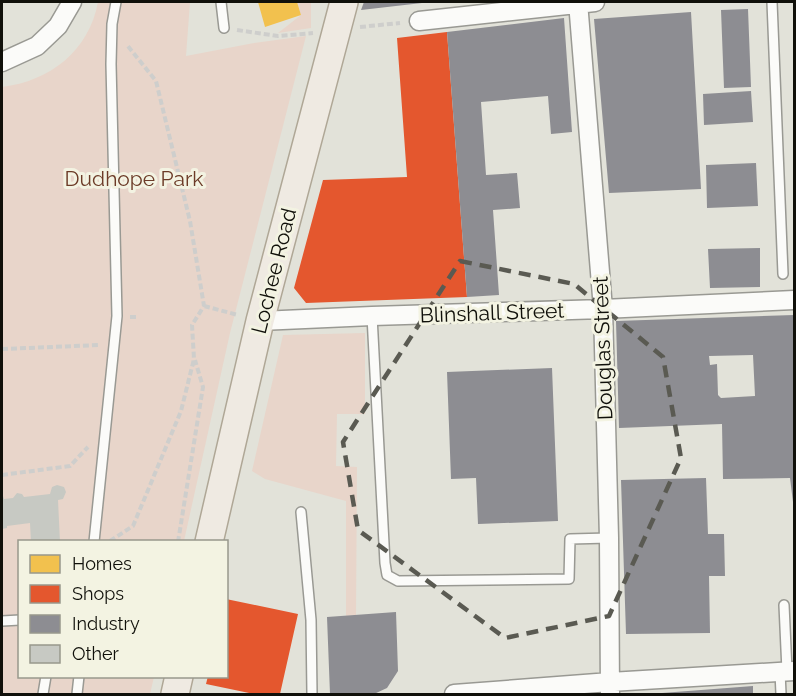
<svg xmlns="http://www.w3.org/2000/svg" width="796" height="696" font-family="Raleway,sans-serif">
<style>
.green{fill:#e8d5ca}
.homes{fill:#f2c14e}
.shops{fill:#e4572e}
.industry{fill:#8d8d92;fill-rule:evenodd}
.building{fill:#c7c9c3}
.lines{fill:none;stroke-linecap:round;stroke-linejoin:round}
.service-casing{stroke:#999993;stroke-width:12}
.minor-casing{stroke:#999993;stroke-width:21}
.primary-casing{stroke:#afa796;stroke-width:30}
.path{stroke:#cececc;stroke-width:4;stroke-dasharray:6 3;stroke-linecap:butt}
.service{stroke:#fbfbf9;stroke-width:9}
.minor{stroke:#fbfbf9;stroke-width:18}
.primary{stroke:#efeae2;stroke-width:27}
.marked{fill:none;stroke:#5a5a52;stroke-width:4.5;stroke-dasharray:12 8;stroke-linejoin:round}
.labels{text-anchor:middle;stroke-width:6;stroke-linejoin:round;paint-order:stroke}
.park-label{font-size:21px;fill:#6c3b27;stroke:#f3f3e2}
.street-label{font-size:21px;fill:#10100a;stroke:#f3f3e2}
</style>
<rect width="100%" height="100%" fill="#e2e2d9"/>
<path class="green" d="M98,2H190L186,56L254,43L306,36L230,333L184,541L20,542V676L154,677L150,694H2V87C50,81 89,51 98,2Z
M297,2H311V28L278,33L301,15Z
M365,333V414H337L336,466L357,467L356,615L346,616V501L265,479L252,471L283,335Z"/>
<path class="homes" d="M258,2H297L301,15L265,27Z"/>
<path class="shops" d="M447,32L467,297L306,303L294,288L323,180L407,177L397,38Z
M226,599L298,614L280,694H254L206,684L208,676H226Z"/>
<path class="industry" d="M364,2H422V3L361,10Z
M748,9L751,87L724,88L721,10Z
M691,12L701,189L609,193L594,19Z
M564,18L572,132L551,134L548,96L481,102L486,175L517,173L520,208L493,210L499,295L467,297L447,32Z
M751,91L753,122L704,125L703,94Z
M756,163L758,206L707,208L706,165Z
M760,248V287L710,288L708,249Z
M794,315V502H793L790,478L723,479L722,424L619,428L616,321ZM753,355L755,396L721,398L718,395L717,364L710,365L709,356Z
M552,368L558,521L478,524L476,478L451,479L447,372Z
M706,478L708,534H724L725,576H709L710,633L626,634L621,480Z
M396,612L398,671L387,688L374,694H330L327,617Z
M753,686V694H662V693Z"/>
<path class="building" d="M57,485L64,487L66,492L63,499L58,500L60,542H31L30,523L7,526V528L2,529V493L4,499L13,498L17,493L22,494L24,497L50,494L52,487Z"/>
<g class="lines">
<g class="service-casing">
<path id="service" d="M221,2L224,28
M772,2L783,274
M372,316L385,563L387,575L398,581L569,579L570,539L609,538
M301,512L311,620L312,694
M94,542L117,316L111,64L112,24L116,2
M784,605L787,671
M2,621L20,620
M780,672L781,694
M43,694L46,676
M77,694L79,676"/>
</g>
<g class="minor-casing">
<path id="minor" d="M578,2L603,309L609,538L610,694
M419,21L595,2
M2,62L37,46L58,26L72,2
M260,321L372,316L603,309L794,300
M454,694L610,682L794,671"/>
</g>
<g class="primary-casing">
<path id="primary" d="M209,542L260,321L344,2
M175,694L179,676"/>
</g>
<path class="path" d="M360,27L400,23
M237,30L278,36L313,33
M204,306L238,315
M130,317H139
M2,349L100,345
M2,475L70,466L88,447
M110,541L133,526L181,411L194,359L192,325L204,306L190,221L156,81L127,45
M178,542L203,387L195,360"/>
<use href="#service" class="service"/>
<use href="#minor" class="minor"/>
<use href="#primary" class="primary"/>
</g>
<path class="marked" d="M460,261L574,284L663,357L681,458L609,616L505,638L358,530L343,442Z"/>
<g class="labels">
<g class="park-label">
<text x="134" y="186">Dudhope Park</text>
</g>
<g class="street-label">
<text transform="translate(274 271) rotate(-76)" y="7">Lochee Road</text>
<text transform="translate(492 313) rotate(-2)" y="7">Blinshall Street</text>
<text transform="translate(603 348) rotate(-92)" y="7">Douglas Street</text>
</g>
</g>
<rect width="796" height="696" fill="none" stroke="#10100a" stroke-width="6"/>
<rect x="18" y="540" width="210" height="138" fill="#f3f3e2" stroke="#98988c" stroke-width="1.5"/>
<rect x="30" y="555" width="30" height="18" fill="#f2c14e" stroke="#98988c" stroke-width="1.5"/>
<text x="72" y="570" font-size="18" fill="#10100a">Homes</text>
<rect x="30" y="585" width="30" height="18" fill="#e4572e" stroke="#98988c" stroke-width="1.5"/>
<text x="72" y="600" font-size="18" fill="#10100a">Shops</text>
<rect x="30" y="615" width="30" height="18" fill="#8d8d92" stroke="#98988c" stroke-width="1.5"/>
<text x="72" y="630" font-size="18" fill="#10100a">Industry</text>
<rect x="30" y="645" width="30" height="18" fill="#c7c9c3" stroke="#98988c" stroke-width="1.5"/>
<text x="72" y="660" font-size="18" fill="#10100a">Other</text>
</svg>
